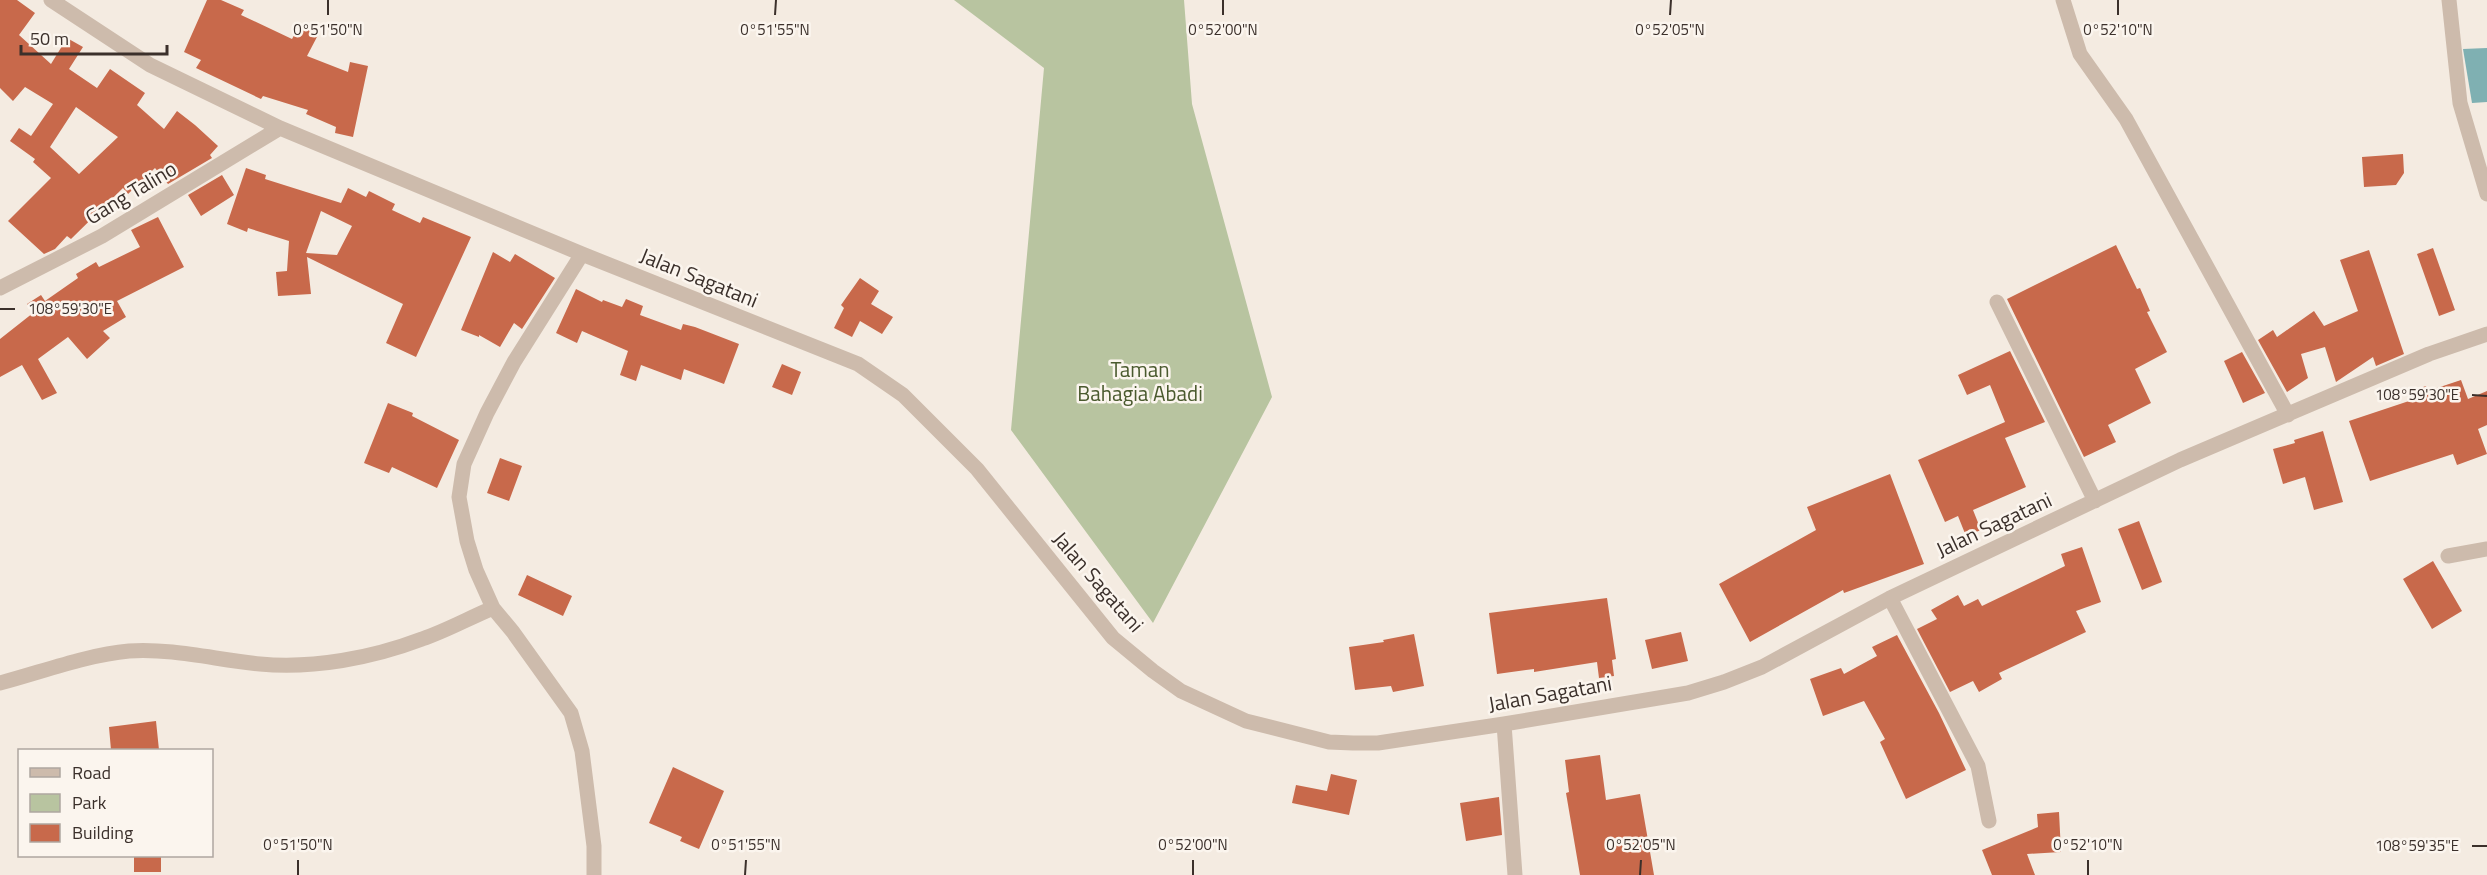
<svg xmlns="http://www.w3.org/2000/svg" width="2487" height="875" font-family="'Titillium Web',sans-serif">
<style>
.green{fill:#b8c4a0}
.water{fill:#7fb0b2}
.building{fill:#c8694b;fill-rule:evenodd}
.lines{fill:none;stroke-linecap:round;stroke-linejoin:round}
.minor{stroke:#cdbbac;stroke-width:15}
.ticks{fill:none;stroke:#3b302b;stroke-width:2}
.labels{text-anchor:middle;stroke-width:5;stroke-linejoin:round;paint-order:stroke}
.street-label{font-size:21px;fill:#3b302b;stroke:#fbf5ee}
.park-label{font-size:21px;fill:#4a5a2e;stroke:#fbf5ee}
.ticks-label{font-size:15px;text-anchor:middle;fill:#3b302b;stroke:#fbf5ee;stroke-width:5;stroke-linejoin:round;paint-order:stroke}
</style>
<rect width="100%" height="100%" fill="#f4ebe1"/>
<path class="green" d="M954,0H1184L1192,104L1272,397L1153,623L1011,430L1044,68Z"/>
<path class="water" d="M2487,48V102L2472,103L2463,49Z"/>
<path class="building" d="M0,0H17L35,13L19,35L51,64L67,38L83,47L69,69L97,88L110,69L145,93L137,105L164,129L177,111L195,125L218,146L210,155L212,158L168,184L155,168L128,194L123,188L71,239L67,236L55,249L44,254L8,221L51,178L33,162L35,159L10,141L19,128L31,136L53,104L25,87L13,101L0,88ZM76,107L118,137L79,174L50,147Z
M207,0H221L244,10L241,15L292,39L300,25L318,35L307,56L348,72L350,62L368,66L353,137L335,133L336,127L306,114L308,110L263,96L261,99L196,68L201,60L184,52Z
M2403,154L2404,173L2396,185L2364,187L2362,157Z
M246,168L266,175L265,179L341,203L348,188L366,197L369,191L395,204L392,210L420,223L423,217L471,237L416,357L386,343L403,304L307,257L311,294L278,296L276,272L287,271L289,241L248,228L247,232L227,224ZM321,211L352,226L337,255L306,253Z
M222,175L234,195L201,216L188,195Z
M158,217L184,267L117,301L126,317L103,331L110,338L87,359L68,337L38,359L57,393L42,400L22,365L0,377V339L33,313L27,304L41,295L45,301L78,278L76,274L96,262L99,267L140,247L131,230Z
M2116,245L2137,289L2140,288L2150,311L2147,312L2167,352L2135,369L2151,403L2108,425L2116,442L2084,457L2007,299Z
M2433,248L2455,310L2439,316L2417,254Z
M2369,250L2404,354L2376,366L2373,357L2336,382L2325,347L2301,354L2308,378L2287,392L2258,340L2273,330L2277,337L2314,311L2324,326L2358,311L2340,260Z
M493,252L510,262L515,254L555,278L522,329L514,323L500,347L479,335V337L461,330Z
M860,278L879,291L871,304L893,317L882,334L860,321L852,337L834,328L844,308L841,305Z
M576,289L602,302L603,300L622,307L626,299L643,306L640,315L681,330L683,324L695,327L739,344L724,384L684,369L681,380L641,365L636,381L620,375L628,351L582,331L577,343L556,333Z
M2010,351L2045,422L2005,438L2026,487L1973,510L1981,530L1966,536L1958,516L1945,522L1918,460L2005,422L1990,385L1967,395L1958,375Z
M2242,352L2265,393L2243,403L2224,361Z
M782,364L801,372L792,395L772,387Z
M2461,380L2468,399L2487,391V425L2478,429L2487,454L2457,465L2453,454L2370,481L2349,421L2412,400L2409,392L2426,386L2428,391Z
M388,403L413,413L412,416L459,440L437,488L392,467L389,473L364,463Z
M2323,431L2343,502L2314,510L2305,477L2283,484L2273,449L2295,443L2294,440Z
M500,458L522,466L509,501L487,493Z
M1890,474L1924,564L1844,593L1843,590L1750,642L1719,584L1816,530L1807,507Z
M2139,521L2162,582L2142,590L2118,529Z
M2082,547L2101,602L2076,611L2086,632L1999,673L2002,679L1979,692L1973,681L1950,692L1917,629L1937,619L1931,610L1958,595L1964,606L1978,599L1982,606L2065,566L2061,554Z
M2433,561L2462,611L2432,629L2403,579Z
M527,575L572,596L563,616L518,595Z
M1607,598L1616,659L1612,660L1614,676L1599,678L1597,662L1534,672V669L1497,674L1489,613Z
M1681,632L1688,661L1652,669L1645,640Z
M1414,634L1424,686L1393,692L1391,686L1355,690L1349,647L1384,642L1383,640Z
M1897,635L1939,713L1966,770L1906,799L1880,742L1885,739L1864,701L1823,716L1810,679L1841,668L1844,674L1877,656L1872,647Z
M156,721L159,750H111L109,727Z
M1600,755L1606,800L1640,794L1654,875H1580L1566,793L1569,792L1565,760Z
M673,767L724,791L699,849L680,841L682,837L649,823Z
M1331,774L1357,780L1349,815L1292,803L1296,785L1327,791Z
M1499,797L1502,835L1466,841L1460,803Z
M2059,812L2061,852L2027,854L2035,875H1992L1982,850L2038,827L2037,814Z
M134,855H161V872H134Z"/>
<g class="lines">
<path class="minor" d="M51,0L150,65L280,128L582,254L858,364L903,395L977,469L1113,638L1153,671L1181,691L1246,721L1329,742L1353,743H1378L1504,724L1688,693L1724,682L1762,667L1890,598L2180,460L2429,354L2487,334
M2063,0L2080,54L2126,119L2288,415
M2449,0L2460,103L2487,194
M582,254L514,362L487,413L464,464L459,497L467,541L476,570L493,608L513,632L571,713L582,751L594,846V875
M0,288L102,236L280,128
M1997,302L2095,501
M2448,556L2487,549
M1890,598L1978,766L1989,821
M0,683C42,672 86,655 129,651C173,648 217,660 260,664C313,669 372,658 422,639C446,631 469,618 493,608
M1504,724L1515,875"/>
</g>
<path class="ticks" d="M328,15V0M775,15L776,0M1223,15V0M1670,15L1671,0M2118,15V0M0,309H15M2472,395L2487,396M2472,846H2487M298,875V860M745,875L746,860M1193,875V860M1640,875L1641,860M2088,875V860"/>
<g class="labels">
<g class="street-label">
<text transform="translate(131 193) rotate(-31)" y="7">Gang Talino</text>
<text transform="translate(699 278) rotate(22)" y="7">Jalan Sagatani</text>
<text transform="translate(1994 525) rotate(-25)" y="7">Jalan Sagatani</text>
<text transform="translate(1098 582) rotate(49)" y="7">Jalan Sagatani</text>
<text transform="translate(1550 694) rotate(-10)" y="7">Jalan Sagatani</text>
</g>
<g class="park-label">
<text x="1140" y="377">Taman<tspan x="1140" dy="24">Bahagia Abadi</tspan></text>
</g>
</g>
<g class="ticks-label">
<text x="328" y="35">0°51'50"N</text>
<text x="775" y="35">0°51'55"N</text>
<text x="1223" y="35">0°52'00"N</text>
<text x="1670" y="35">0°52'05"N</text>
<text x="2118" y="35">0°52'10"N</text>
<text x="70" y="314">108°59'30"E</text>
<text x="2417" y="400">108°59'30"E</text>
<text x="298" y="850">0°51'50"N</text>
<text x="746" y="850">0°51'55"N</text>
<text x="1193" y="850">0°52'00"N</text>
<text x="1641" y="850">0°52'05"N</text>
<text x="2088" y="850">0°52'10"N</text>
<text x="2417" y="851">108°59'35"E</text>
</g>
<rect x="18" y="749" width="195" height="108" fill="#fbf5ee" stroke="#aea6a0" stroke-width="1.5"/>
<rect x="30" y="768" width="30" height="9" fill="#cdbbac" stroke="#aea6a0" stroke-width="1.5"/>
<text x="72" y="779" font-size="18" fill="#3b302b">Road</text>
<rect x="30" y="794" width="30" height="18" fill="#b8c4a0" stroke="#aea6a0" stroke-width="1.5"/>
<text x="72" y="809" font-size="18" fill="#3b302b">Park</text>
<rect x="30" y="824" width="30" height="18" fill="#c8694b" stroke="#aea6a0" stroke-width="1.5"/>
<text x="72" y="839" font-size="18" fill="#3b302b">Building</text>
<path d="M21 45v9h146v-9" fill="none" stroke="#3b302b" stroke-width="3"/>
<text x="30" y="45" font-size="18" fill="#3b302b" stroke="#fbf5ee" stroke-width="4.5" paint-order="stroke">50 m</text>
</svg>
